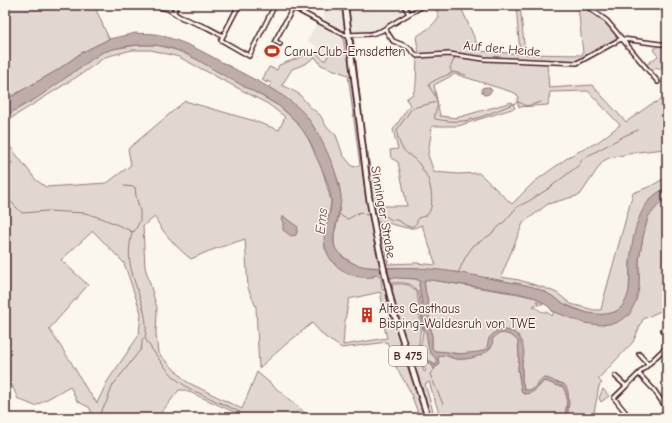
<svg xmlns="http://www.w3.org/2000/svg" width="672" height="423" font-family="'Comic Neue',sans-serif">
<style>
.built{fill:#eee7de}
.green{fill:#e2d7d0;stroke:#967b7e;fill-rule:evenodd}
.water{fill:#bfadaa;stroke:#907477}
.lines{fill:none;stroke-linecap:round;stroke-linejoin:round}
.stream{stroke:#907477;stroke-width:1}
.minor-casing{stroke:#4a1f2b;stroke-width:6}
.primary-casing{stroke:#4a1f2b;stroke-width:8}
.minor{stroke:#fbf7ec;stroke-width:3}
.primary{stroke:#fbf7ec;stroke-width:4.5}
.labels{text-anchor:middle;stroke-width:3;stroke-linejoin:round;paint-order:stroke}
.shield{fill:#fbf7ec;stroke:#7f6065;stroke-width:1}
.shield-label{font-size:12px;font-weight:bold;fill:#4a1f2b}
.street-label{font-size:13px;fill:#4a1f2b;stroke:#fbf7ec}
.poi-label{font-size:13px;fill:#4a1f2b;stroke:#fbf7ec;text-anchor:start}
.water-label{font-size:14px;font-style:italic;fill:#6d4a51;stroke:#fbf7ec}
</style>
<rect width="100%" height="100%" fill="#fbf7ec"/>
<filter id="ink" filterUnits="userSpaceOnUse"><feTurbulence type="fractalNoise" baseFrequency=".025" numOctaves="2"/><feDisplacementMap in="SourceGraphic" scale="8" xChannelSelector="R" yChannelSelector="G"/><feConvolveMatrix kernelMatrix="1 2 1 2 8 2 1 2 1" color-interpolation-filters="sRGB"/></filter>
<g filter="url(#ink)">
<path class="built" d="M340,5H425L381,31L343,36L345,51L325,61L315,52L317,47L307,41L318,20L325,24L323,8Z"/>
<path class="green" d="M5,5H94L109,39L81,53L56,71L5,100Z
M435,5H460L480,51L520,54L516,5H520L525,54L582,55L583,54L578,5H585L607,21L623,39L577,63L547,62L549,88L592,85L626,122L650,105L661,100L667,106V153L665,149L638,152L609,158L603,161L580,195L548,204L523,223L501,277L519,280L545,288L557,293L571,304L594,310H601L603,301L633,193L651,186L667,177V188L663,190L649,200L630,263L629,293L625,302L620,309L613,313L600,315L590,314L564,304L543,291L525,285L458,273L417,268L366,267L354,264L345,258L336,250L334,244V234L338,220L341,197L339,184L333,166L325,149L315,129L306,116L291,102L269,88L271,83L267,81V83L262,80L269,67L277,70L279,65L315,52L325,61L331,51H345L343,36L345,35H353L366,152H368L369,162L376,189L378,206H407L398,162L391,158L390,150L398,149L393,130L410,105L406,99L413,94L416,85L417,56L419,54L416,37L429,28L439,18ZM315,57L321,65L348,75L360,165L353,167L343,155L336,135L326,126L320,115L310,107L299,94L282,85L292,69L305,64ZM455,74L515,93L519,97L517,100L519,107L548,105L550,92L588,91L620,125L598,142L570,156L534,182L512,204L479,173L458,174L434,172L428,155L432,126H458L515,108L512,102L456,118L440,116L434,85ZM379,221L407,228H414L422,225L436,265L416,263L388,264L386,251Z
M660,44H667V63L659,70L657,67L651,72L645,66L658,56L653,50Z
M138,45H157L179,51L198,60L279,106L289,115L300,126L308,138L323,172L331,201L329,216L325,230V248L329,256L334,264L373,277L376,275L381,277L382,290L393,289L392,284H403L409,285L415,290L417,292L421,327L418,350L419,356L424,372L426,371L420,357L419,353L423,332L419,295C414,282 404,282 392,283L390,277L416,279L420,282L419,284L427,337C429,346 428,353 436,358L437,363L435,366L433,362L431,361L430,363L434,368L439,365L438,358L439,356C447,354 449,358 457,359C468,360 488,354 493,344L492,340C499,329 510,333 518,341L519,355L518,369L521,389L524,394C533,394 538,388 544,381C551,382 555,386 562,386C569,393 567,408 564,418H449L444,416L439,413L429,382L425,384L435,418H420L409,389L396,367L387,342L342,348L325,337L312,323L285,345L259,368L256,307L248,288L245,239L209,251L191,259C179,250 160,230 155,217L143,226L145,267L157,308L156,334L158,353L187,382L242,409L257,372L311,418H242L241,416L234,412L185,390H179L157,418H93L90,408L77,401L70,386L35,406L18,399L12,385L5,383V172L12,163L5,154V140L36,180L46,187L107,183L131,165L128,149L185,101L251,120L279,130L285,117L268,104L179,57L151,50H132L105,57L83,73L5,122V116L101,53L112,49ZM93,231L124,263L141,313L139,335L107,382L97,403L86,388L71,362L49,329L88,285L61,260ZM380,292L384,310L385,311H389L391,318L386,317H382L387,338L343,345L345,320L349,299Z
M667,198V308L643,319L633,342L598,379L602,383L599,386L594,413L590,418H567L569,403L564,384L561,383H558L542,380C537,385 532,392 524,390L522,379V360L523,356L522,344L519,336L513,332L504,330L497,331C495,333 492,335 490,337C488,341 489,346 485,349C475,358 448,352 435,351L432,348V338L427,297C425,293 424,283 425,279L518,294L536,298L543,303L541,305L539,302L536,301L539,305H534L535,307H533H535C540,311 541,312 547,312L552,316L554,311H552L567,315L616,323L639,288V260L643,237L648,217L662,200Z
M603,389L609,396L601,402L599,398Z"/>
<path class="water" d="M136,33C142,34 149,33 155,34C164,36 173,39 181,42C198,48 217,60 233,68C256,81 291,96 307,117C319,132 336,168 339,187C340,190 341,195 341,198C341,213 328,239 337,251C356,275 391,266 417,268C434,269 451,271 467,274C481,277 495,279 509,282C521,284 533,286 543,291C550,294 556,299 563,303C576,311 596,317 611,313C620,311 626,303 628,294C631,285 629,274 630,264C632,237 638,198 667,188V198L662,201L648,217L643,237L639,260V288L636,301L629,315L616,323L600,325L584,323L552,311L549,307L536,298L518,293L431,280H424C425,285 425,292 427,297L432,338V348L435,351L448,352L458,354L479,352L484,350L487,347L489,338L496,331C514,328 521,334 524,352C524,356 522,361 522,365C522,369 522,374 522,378C522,382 524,386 524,390C537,393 539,377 546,378C549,378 555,382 558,383C573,381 568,409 567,418H564C567,408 569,393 562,386C555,387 551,382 544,381C537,388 532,396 522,393L521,389L518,369L519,355L518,341C510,333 499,329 492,340L493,344C487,356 470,360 457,359C449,358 447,354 439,356L438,358L439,365L434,369L431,364L427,362V360C432,361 432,363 435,366L437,363C435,355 434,358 430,352C428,350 427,336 426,332L424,330L422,311L423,309L419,284L420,281L416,279L381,277C379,277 377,275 375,275C374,275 373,276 373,277C369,278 364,277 360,277C337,273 320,254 325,229C327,220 332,210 331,200C330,184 321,168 315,154C313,148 311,142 307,137C300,125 290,115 279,106C261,95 243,86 225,76C210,68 195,57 179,51C154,41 126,44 101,53L37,98L5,116V100L56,71L81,53L109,39Z
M485,87C488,87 490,88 492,90C490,94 488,95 484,95L482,92V88Z
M282,217H284L298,227L297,232L296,235L291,236L283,230V222L281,220Z"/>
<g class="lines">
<path class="stream" d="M452,73L450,68L455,57
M437,102C436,94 429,89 429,84C437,78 446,76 454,72L466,75
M124,186L135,187L136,196L140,211V221L134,232L131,231
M5,196L22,213L47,211L85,213L104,219L129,230L132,233C129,246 128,259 132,272C137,294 150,316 145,338L151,348L164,366L177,380L190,389L240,412
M338,213L343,217L348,219L360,212L367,215L370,214
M373,213C380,212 385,215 390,219C394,221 393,219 396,220C402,221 407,229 413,226C417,224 417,221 418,218C421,217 425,216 427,215C435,208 431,187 428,179C426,174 422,169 420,165C415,158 407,155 402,148C399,142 397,136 397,130L412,108L437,102C439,107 433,114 435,119C445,121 454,122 464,121C480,119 502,108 518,102C520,102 522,104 524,105C528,107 536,103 541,102
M458,273L466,256L473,246L490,235L505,221L517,207L529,201L548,189L579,165L582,159L626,135L638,130
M434,369L430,374L432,379L443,404
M244,414L248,418
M100,418V413L106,403L113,385L141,349L142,344V340L143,338"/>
<g class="minor-casing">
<path id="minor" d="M151,5L168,9L180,17L208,28L223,36L221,40L249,56L275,5
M288,5L345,35L371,34L381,31L409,14L425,5
M404,5L409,14
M585,5L607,21L658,82
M174,13L176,5
M385,29L393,41L408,47L417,56L449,54L484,59L577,63L619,40L623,39L660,44H667
M223,36L239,5
M280,44L275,41L293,8
M663,330L667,328
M639,354L648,364
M639,374L654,390L667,409
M615,376L626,386
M630,418L614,398L664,349H667"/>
</g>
<g class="primary-casing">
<path id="primary" d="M345,5L369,197L376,235L394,313L428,418"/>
</g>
<use href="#minor" class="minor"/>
<use href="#primary" class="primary"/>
</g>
</g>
<defs>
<g id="stadium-bare" transform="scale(1.2)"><path d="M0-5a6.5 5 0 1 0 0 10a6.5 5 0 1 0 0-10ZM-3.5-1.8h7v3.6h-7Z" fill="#c8321e" stroke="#fbf7ec" stroke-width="2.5" paint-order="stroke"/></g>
<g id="building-bare" transform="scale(1.2)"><path d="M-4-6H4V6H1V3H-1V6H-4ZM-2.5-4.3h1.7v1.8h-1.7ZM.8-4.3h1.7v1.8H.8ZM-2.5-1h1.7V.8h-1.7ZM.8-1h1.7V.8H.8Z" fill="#c8321e" stroke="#fbf7ec" stroke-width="2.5" paint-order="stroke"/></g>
</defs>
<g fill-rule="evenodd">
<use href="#stadium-bare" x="272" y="51"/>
<use href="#building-bare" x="367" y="315"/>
</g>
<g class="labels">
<rect class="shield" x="389" y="346" width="38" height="20" rx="3"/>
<g class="shield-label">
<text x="408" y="360">B 475</text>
</g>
<g class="street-label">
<text transform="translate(502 48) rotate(5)" y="5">Auf der Heide</text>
<text transform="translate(384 212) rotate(80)" y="5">Sinninger Straße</text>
</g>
<g class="poi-label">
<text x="284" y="56">Canu-Club-Emsdetten</text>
<text x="379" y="313">Altes Gasthaus<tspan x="379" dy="15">Bisping-Waldesruh von TWE</tspan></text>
</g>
<g class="water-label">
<text transform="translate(321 221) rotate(-84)" y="5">Ems</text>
</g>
</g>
<rect width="672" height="423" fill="none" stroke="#fbf7ec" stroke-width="20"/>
<rect x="10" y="10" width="652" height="403" fill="none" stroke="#4a1f2b" stroke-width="1.5" filter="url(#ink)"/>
</svg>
